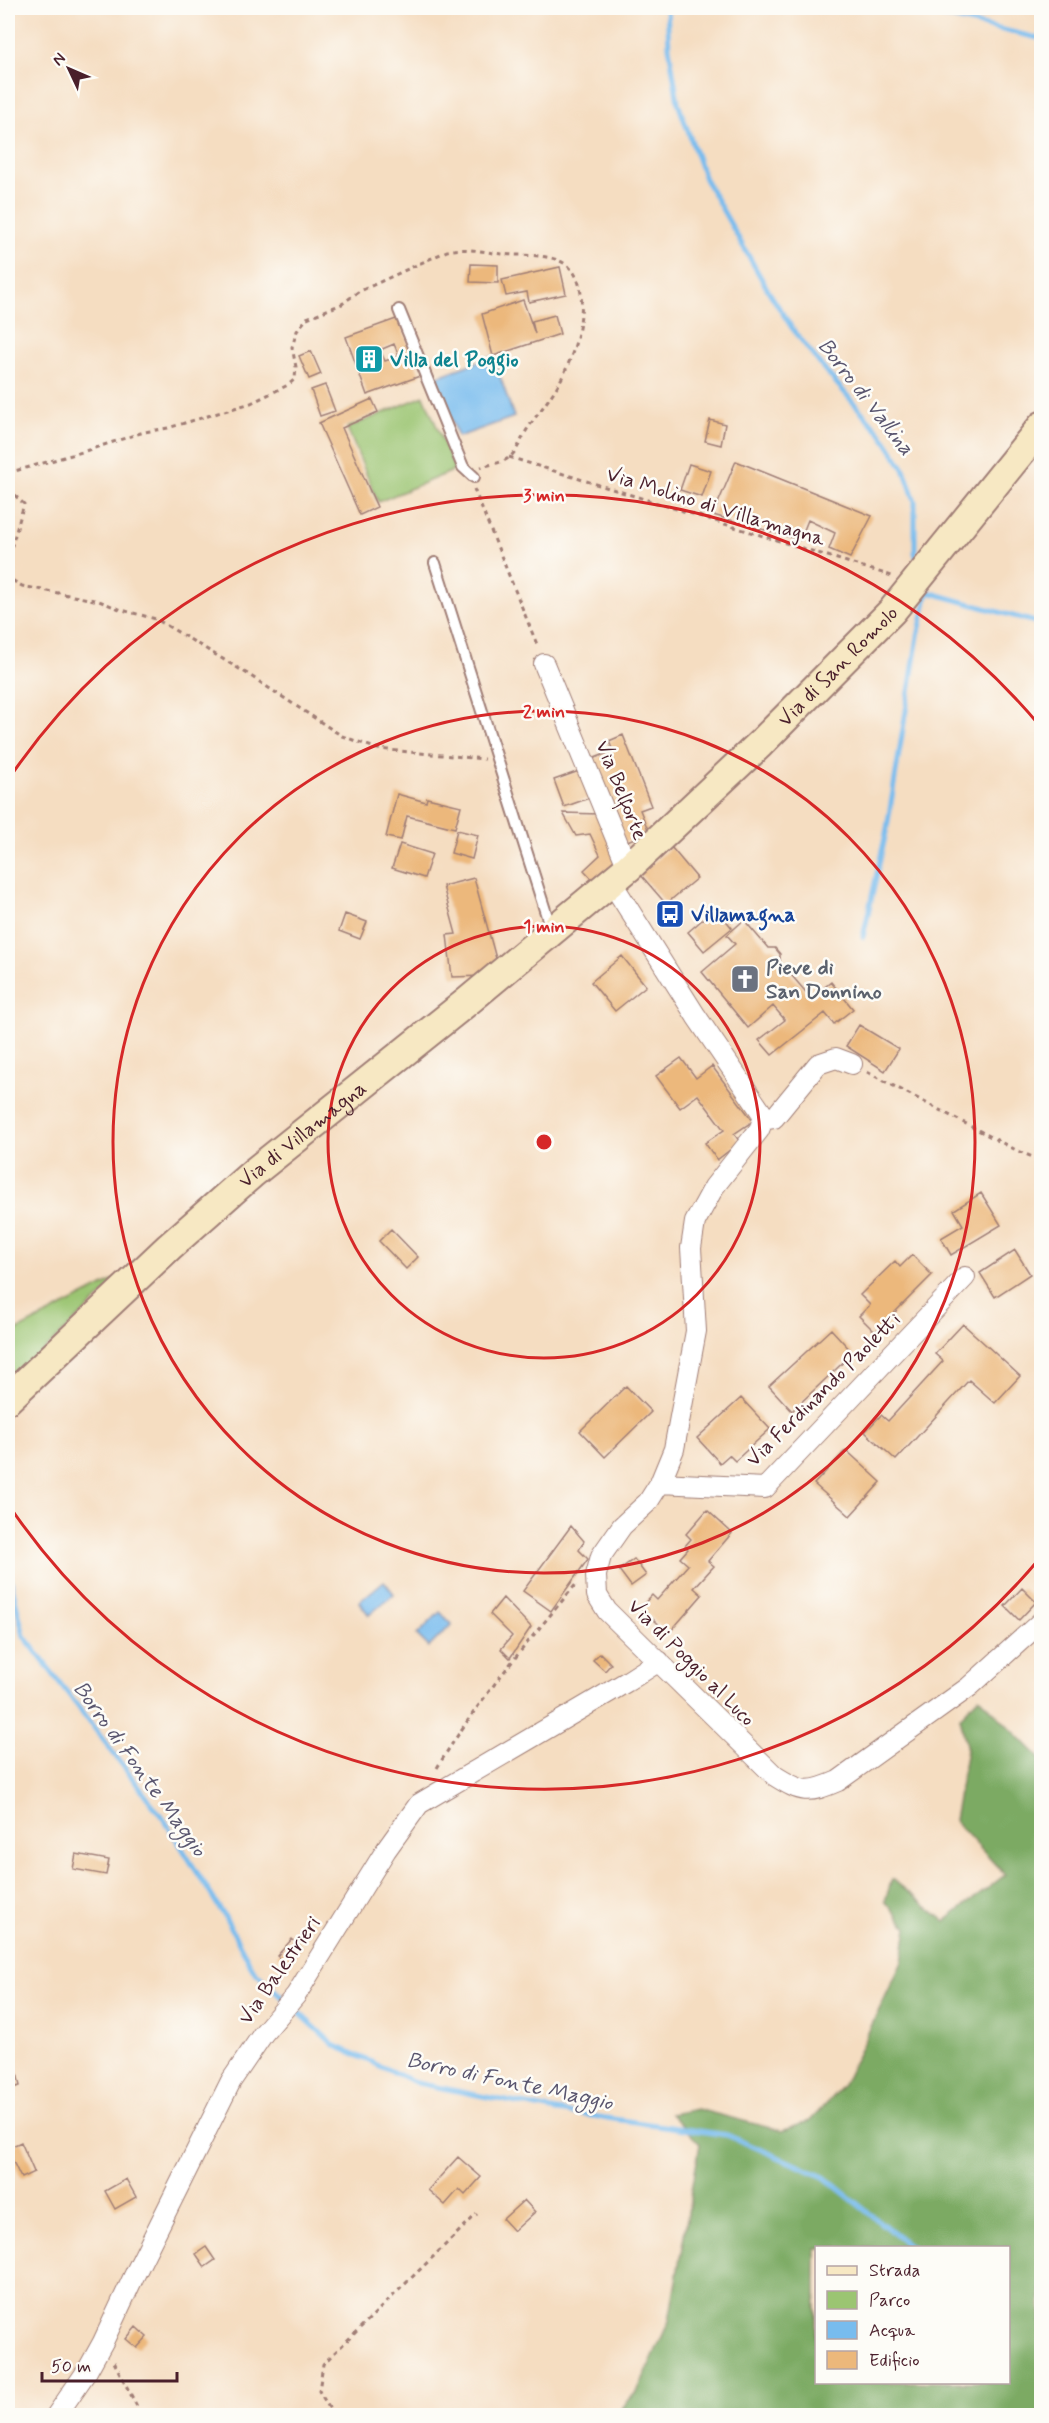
<svg xmlns="http://www.w3.org/2000/svg" width="1049" height="2423" font-family="Mynerve,sans-serif">
<style>
.green{fill:#9bc572;stroke:#72724e;stroke-width:1.5}
.forest{fill:#7caa64;stroke:#636448;stroke-width:1.5;fill-rule:evenodd}
.water{fill:#78bcee;stroke:#616e8c;stroke-width:1.5}
.lines{fill:none;stroke-linecap:round;stroke-linejoin:round}
.stream{stroke:#78bcee;stroke-width:5}
.building{fill:#ecb87b;fill-rule:evenodd}
.lane-casing{stroke:#a07e76;stroke-width:14}
.street-casing{stroke:#a07e76;stroke-width:22}
.secondary-casing{stroke:#a07e76;stroke-width:32}
.path{stroke:#a07e76;stroke-width:3;stroke-dasharray:4.5 4.5;stroke-linecap:butt}
.lane{stroke:#fff;stroke-width:10}
.street{stroke:#fff;stroke-width:20}
.secondary{stroke:#f7e8c3;stroke-width:28}
.ring{fill:none;stroke:#d62828;stroke-width:3}
.labels{text-anchor:middle;stroke-width:5;stroke-linejoin:round;paint-order:stroke}
.culture-label{font-size:21px;font-weight:bold;fill:#0d838f;stroke:#fdfcf7;text-anchor:start}
.street-label{font-size:21px;fill:#4a1f2b;stroke:#fdfcf7}
.transit-label{font-size:21px;font-weight:bold;fill:#164399;stroke:#fdfcf7;text-anchor:start}
.worship-label{font-size:21px;font-weight:bold;fill:#5b616d;stroke:#fdfcf7;text-anchor:start}
.water-label{font-size:22px;font-style:italic;fill:#5a566f;stroke:#fdfcf7}
.centre{fill:#d62828;stroke:#fdfcf7;stroke-width:3}
.ring-label{font-size:18px;text-anchor:middle;font-weight:bold;fill:#d62828;stroke:#fdfcf7;stroke-width:5;stroke-linejoin:round;paint-order:stroke}
</style>
<rect width="100%" height="100%" fill="#fdfcf7"/>
<filter id="ink" filterUnits="userSpaceOnUse"><feTurbulence type="fractalNoise" baseFrequency=".0167" numOctaves="2"/><feDisplacementMap in="SourceGraphic" scale="12" xChannelSelector="R" yChannelSelector="G"/><feConvolveMatrix kernelMatrix="1 2 1 2 8 2 1 2 1" color-interpolation-filters="sRGB"/></filter>
<filter id="wash" filterUnits="userSpaceOnUse"><feTurbulence type="fractalNoise" baseFrequency=".008" numOctaves="4" result="noise"/><feDisplacementMap in="SourceGraphic" scale="24" xChannelSelector="R" yChannelSelector="G"/><feGaussianBlur stdDeviation="1.35" result="paint"/><feColorMatrix in="noise" values="0 0 0 0 0 0 0 0 0 0 0 0 0 0 0 0 0 1.4 0 .05"/><feComposite in="paint" operator="in"/></filter>
<g filter="url(#wash)">
<rect width="100%" height="100%" fill="#f5ddc1"/>
<path class="green" d="M424,396L455,470L378,502L347,428Z
M124,1275L8,1384V1335Z"/>
<path class="forest" d="M979,1697L1041,1759V2415H616L638,2390L669,2321L700,2144L671,2114L697,2109L782,2131L810,2121L843,2085L902,1962L907,1927L885,1901L892,1879L945,1921L1005,1875L954,1820L967,1750L960,1717ZM816,2248H1008V2382H816Z"/>
<path class="water" d="M493,356L514,417L458,437L436,377Z
M384,1581L394,1594L369,1615L359,1602Z
M440,1612L452,1624L429,1647L417,1635Z"/>
<g class="lines">
<path class="stream" d="M667,8L669,47L678,103L705,179L769,292L792,328L823,368L882,435L904,469L915,501V553L918,562
M908,8L1042,39
M928,592L1042,624
M863,937L887,828L918,636L928,592L926,585
M8,1569L24,1636L165,1821L225,1917L254,1971L334,2045L417,2083L557,2111L727,2135L824,2177L912,2248"/>
</g>
<g id="blocks">
<path class="building" d="M471,264L498,265V283L470,282Z
M560,267L566,294L529,302L527,292L506,296L502,280Z
M523,300L535,334L532,321L555,315L560,334L493,356L482,314Z
M399,318L420,376L367,395L346,337ZM394,344L399,356L385,361L380,350Z
M311,351L321,374L309,379L299,356Z
M325,385L335,411L320,416L311,390Z
M372,399L378,412L342,428L377,507L360,515L319,423Z
M710,420L725,424L721,445L705,441Z
M736,461L872,516L850,558L829,549L835,533L808,520L800,540L713,515Z
M689,464L711,471L702,497L680,490Z
M623,735L651,806L640,810L649,832L625,842L592,759L613,751L609,741Z
M582,770L592,797L564,807L554,780Z
M397,794L426,802L427,798L461,806L455,828L407,816L401,840L386,837Z
M563,813L599,814L619,864L596,883L584,870L600,855L590,834L576,836Z
M457,830L478,835L472,859L451,853Z
M400,844L432,854L424,878L392,868Z
M671,847L697,878L666,904L640,874Z
M474,878L498,966L483,976L452,977L447,935L456,934L443,886Z
M716,908L732,928L704,951L688,932Z
M345,914L367,922L360,939L339,931Z
M744,920L768,948H775L780,954V962L811,998L831,982L853,1009L834,1024L825,1013L772,1055L759,1040L785,1020L773,1006L748,1028L702,972L735,944L727,935Z
M622,956L646,986L615,1011L591,982Z
M859,1025L899,1049L885,1071L846,1046Z
M681,1058L696,1078L712,1066L753,1121L734,1134L740,1142L717,1160L705,1143L724,1130L698,1095L680,1108L656,1076Z
M981,1193L1001,1225L951,1255L941,1238L963,1225L954,1210Z
M391,1229L418,1257L406,1269L379,1241Z
M1015,1250L1030,1274L995,1297L980,1273Z
M912,1255L932,1275L875,1332L859,1316L870,1305L860,1295L895,1261L900,1267Z
M963,1324L1020,1376L995,1403L969,1380L896,1460L865,1432L881,1415L888,1421L943,1361L935,1354Z
M831,1329L853,1353L792,1411L769,1386Z
M626,1386L651,1412L605,1457L580,1431Z
M741,1398L770,1429L735,1461L729,1455L720,1463L697,1438Z
M846,1450L881,1482L850,1516L814,1484Z
M707,1510L732,1533L708,1561L714,1566L694,1588L702,1595L669,1633L640,1608L652,1595L657,1600L688,1565L680,1558L688,1549L685,1546L691,1539L686,1534Z
M571,1526L584,1541L579,1550L588,1559L551,1611L523,1591Z
M634,1559L646,1575L631,1586L619,1570Z
M1022,1588L1036,1602L1019,1620L1005,1606Z
M503,1598L531,1627L510,1658L501,1649L512,1636L490,1614Z
M600,1653L611,1664L605,1671L593,1660Z
M76,1854L109,1860L106,1875L73,1869Z
M292,1939L301,1947L286,1964L277,1956Z
M10,2043L20,2086L8,2089V2044Z
M21,2142L34,2172L21,2178L8,2151V2148Z
M458,2157L481,2177L465,2195L459,2189L445,2205L428,2190Z
M126,2179L136,2197L115,2209L105,2191Z
M524,2200L535,2212L514,2231L503,2219Z
M206,2247L215,2260L205,2267L196,2254Z
M136,2327L147,2337L137,2348L126,2339Z"/>
</g>
</g>
<g filter="url(#ink)">
<use href="#blocks" fill-opacity="0" stroke="#a07e76" stroke-width="1.5"/>
<g class="lines">
<g class="lane-casing">
<path id="lane" d="M399,310L463,467L474,477
M435,563L551,929"/>
</g>
<g class="street-casing">
<path id="street" d="M544,664L628,868
M610,883L619,894L696,1016L762,1113L763,1120
M763,1120L759,1130L714,1187L695,1222L691,1248L696,1331L674,1449L660,1483L648,1502L622,1526L601,1556L596,1575L597,1595L607,1611L775,1776C802,1793 808,1794 838,1781L969,1687L1042,1621
M763,1120L774,1118L818,1064L836,1058L852,1064
M660,1483L765,1488L965,1277
M56,2416L87,2371L103,2342L133,2278L231,2081L263,2034L296,1995L386,1850L419,1804L628,1681L659,1661"/>
</g>
<g class="secondary-casing">
<g id="secondary">
<path id="s1" d="M8,1399L169,1247L253,1173L468,1001L628,868L760,744L892,611L1042,426"/>
</g>
</g>
<path class="path" d="M509,457L892,576
M8,473L82,452L144,432L168,428L251,403L288,385L295,379L296,367L292,347L297,331L307,318L342,304L358,292L447,251C466,247 483,252 502,254C523,257 556,251 572,270C593,296 575,356 559,383C550,399 538,413 528,428C522,437 519,448 511,456C504,463 491,464 481,467
M8,489L24,504L8,559
M474,489L538,647
M8,573L10,579L22,586L99,601L122,610L156,619L246,673L342,736L378,749L484,759
M867,1072L1016,1150L1042,1161
M437,1768C477,1701 527,1643 577,1583
M114,2362L142,2416
M334,2416L319,2391L323,2364L477,2214"/>
<use href="#lane" class="lane"/>
<use href="#street" class="street"/>
<use href="#secondary" class="secondary"/>
</g>
</g>
<g class="ring">
<circle cx="544" cy="1142" r="216"/>
<circle cx="544" cy="1142" r="431"/>
<path d="M1040 1558A647 647 0 0 1 8 1504M8 780A647 647 0 0 1 1040 726"/>
</g>
<defs>
<g id="building-square" transform="scale(1.5)"><rect x="-9" y="-9" width="18" height="18" rx="4" fill="#0f9aa8" stroke="#fdfcf7"/><path d="M-4-6H4V6H1V3H-1V6H-4ZM-2.5-4.3h1.7v1.8h-1.7ZM.8-4.3h1.7v1.8H.8ZM-2.5-1h1.7V.8h-1.7ZM.8-1h1.7V.8H.8Z" fill="#fff"/></g>
<g id="bus-square" transform="scale(1.5)"><rect x="-9" y="-9" width="18" height="18" rx="4" fill="#1a4fb4" stroke="#fdfcf7"/><path d="M-5-6H5V4H4V6H2V4H-2V6H-4V4H-5ZM-3.5-4V0h7V-4ZM-3.5 1.2v1.5H-2V1.2ZM2 1.2v1.5H3.5V1.2Z" fill="#fff"/></g>
<g id="church-square" transform="scale(1.5)"><rect x="-9" y="-9" width="18" height="18" rx="4" fill="#6b7280" stroke="#fdfcf7"/><path d="M-1.2-6h2.4v3.5h3.3v2.4h-3.3V6h-2.4V-.1h-3.3v-2.4h3.3Z" fill="#fff"/></g>
</defs>
<g fill-rule="evenodd">
<use href="#building-square" x="369" y="359"/>
<use href="#bus-square" x="670" y="914"/>
<use href="#church-square" x="745" y="979"/>
</g>
<g class="labels">
<g class="culture-label">
<text x="390" y="366">Villa del Poggio</text>
</g>
<g class="street-label">
<text transform="translate(716 506) rotate(17)" y="7">Via Molino di Villamagna</text>
<text dy="7" stroke="none"><textPath href="#s1" startOffset="1108">Via di San Romolo</textPath></text>
<text transform="translate(622 790) rotate(68)" y="7">Via Belforte</text>
<text dy="7" stroke="none"><textPath href="#s1" startOffset="396">Via di Villamagna</textPath></text>
<text transform="translate(823 1389) rotate(-45)" y="7">Via Ferdinando Paoletti</text>
<text transform="translate(692 1662) rotate(45)" y="7">Via di Poggio al Luco</text>
<text transform="translate(279 1970) rotate(-55)" y="7">Via Balestrieri</text>
</g>
<g class="transit-label">
<text x="691" y="921">Villamagna</text>
</g>
<g class="worship-label">
<text x="766" y="974">Pieve di<tspan x="766" dy="24">San Donnino</tspan></text>
</g>
<g class="water-label">
<text transform="translate(867 396) rotate(52)" y="8">Borro di Vallina</text>
<text transform="translate(141 1768) rotate(54)" y="8">Borro di Fonte Maggio</text>
<text transform="translate(510 2080) rotate(12)" y="8">Borro di Fonte Maggio</text>
</g>
</g>
<circle cx="544" cy="1142" r="9" class="centre"/>
<g class="ring-label">
<text x="544" y="501">3 min</text>
<text x="544" y="717">2 min</text>
<text x="544" y="932">1 min</text>
</g>
<rect width="1049" height="2423" fill="none" stroke="#fdfcf7" stroke-width="30"/>
<rect x="815" y="2246" width="195" height="138" fill="#fdfcf7" stroke="#b5a4a5" stroke-width="1.5"/>
<rect x="827" y="2266" width="30" height="9" fill="#f7e8c3" stroke="#b5a4a5" stroke-width="1.5"/>
<text x="869" y="2276" font-size="18" fill="#4a1f2b">Strada</text>
<rect x="827" y="2291" width="30" height="18" fill="#9bc572" stroke="#b5a4a5" stroke-width="1.5"/>
<text x="869" y="2306" font-size="18" fill="#4a1f2b">Parco</text>
<rect x="827" y="2321" width="30" height="18" fill="#78bcee" stroke="#b5a4a5" stroke-width="1.5"/>
<text x="869" y="2336" font-size="18" fill="#4a1f2b">Acqua</text>
<rect x="827" y="2351" width="30" height="18" fill="#ecb87b" stroke="#b5a4a5" stroke-width="1.5"/>
<text x="869" y="2366" font-size="18" fill="#4a1f2b">Edificio</text>
<g transform="translate(69 69) rotate(314)" stroke="#fdfcf7" stroke-width="4.5" paint-order="stroke">
<path d="M0-4.5L10 22L0 15L-10 22Z" fill="#4a1f2b"/>
<text y="-9" font-size="16" font-weight="bold" text-anchor="middle" fill="#4a1f2b">N</text>
</g>
<path d="M42 2372v9h135v-9" fill="none" stroke="#4a1f2b" stroke-width="3"/>
<text x="51" y="2372" font-size="18" fill="#4a1f2b" stroke="#fdfcf7" stroke-width="4.5" paint-order="stroke">50 m</text>
</svg>
